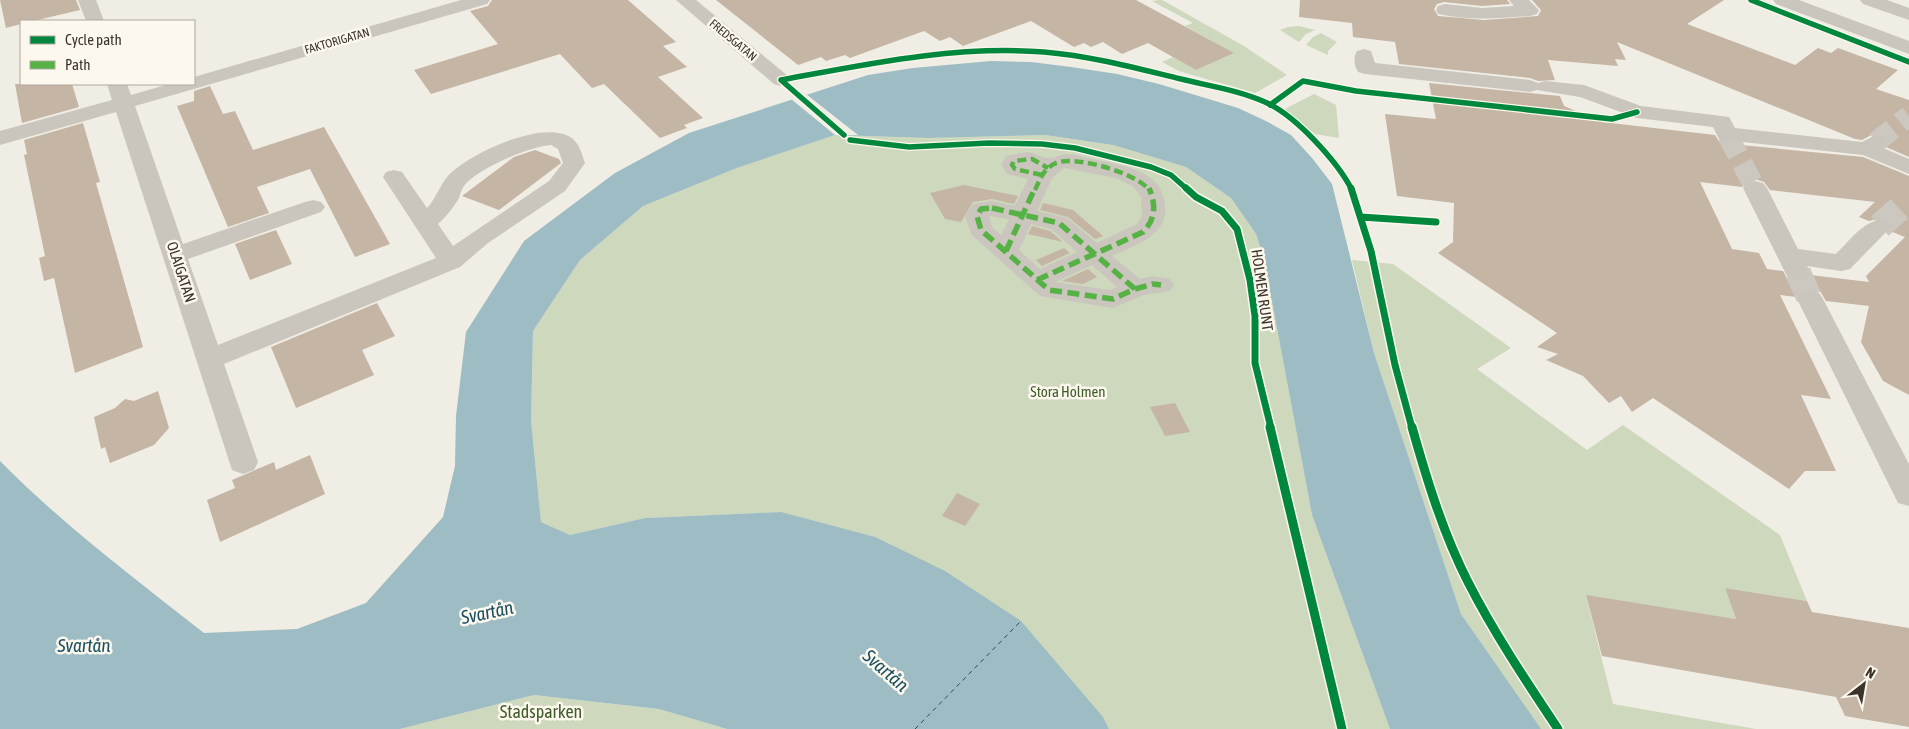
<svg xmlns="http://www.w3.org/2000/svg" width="1909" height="729" font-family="'Asap Condensed',sans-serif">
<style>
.green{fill:#cdd8bd}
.water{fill:#9ebcc3}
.pier{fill:#f0ede4}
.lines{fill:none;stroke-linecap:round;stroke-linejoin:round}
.ferry{stroke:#1b4f62;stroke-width:1;stroke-dasharray:4.5 4;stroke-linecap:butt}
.building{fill:#c5b5a5;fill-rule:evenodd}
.minor-tunnel-far1{stroke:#ccc8bf;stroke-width:21;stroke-dasharray:21 10;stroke-linecap:butt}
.minor-tunnel{stroke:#ccc8bf;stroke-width:26;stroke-dasharray:26 13;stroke-linecap:butt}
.minor{fill:#cac5bd;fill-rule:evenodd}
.quiet-far1{stroke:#57b246;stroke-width:4.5;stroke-dasharray:9 4.5;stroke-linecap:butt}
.quiet{stroke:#57b246;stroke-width:5.5;stroke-dasharray:12 5.5;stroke-linecap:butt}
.cycleway-far2-casing{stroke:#fcf8ed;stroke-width:8}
.cycleway-far1-casing{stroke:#fcf8ed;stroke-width:10}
.cycleway-casing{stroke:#fcf8ed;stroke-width:12}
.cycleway-far2{stroke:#00873e;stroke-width:5.5}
.cycleway-far1{stroke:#00873e;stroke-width:7}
.cycleway{stroke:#00873e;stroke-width:9}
.labels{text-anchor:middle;stroke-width:5;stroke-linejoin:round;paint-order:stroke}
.far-street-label{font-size:12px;fill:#3c332a;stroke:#fcf8ed}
.street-label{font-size:15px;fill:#3c332a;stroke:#fcf8ed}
.park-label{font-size:15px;fill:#405d2b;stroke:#fcf8ed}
.near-park-label{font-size:18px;fill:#405d2b;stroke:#fcf8ed}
.near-water-label{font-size:19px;font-style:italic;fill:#1b4f62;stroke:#fcf8ed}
</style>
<rect width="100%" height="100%" fill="#f0ede4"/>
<path class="green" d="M1162,0L1244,46L1287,75L1255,93L1179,71L1162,62L1173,57L1196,70L1233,53L1185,26L1193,23L1152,1Z
M1299,26L1315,30L1306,34L1299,42L1280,30L1288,27Z
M1321,33L1337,42L1328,51V55L1306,45L1313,37Z
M1314,94L1336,105L1339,138L1315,134L1283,110Z
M835,135L928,138L1045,135L1113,145L1186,167L1231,198L1256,234L1264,259L1312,515L1390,729H1109L1103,717L781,512L645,518L570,535L541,522L531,420L533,331L580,260L643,206L737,168Z
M1352,260L1393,264L1511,348L1477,369L1587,450L1623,425L1780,535L1807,601L1725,588L1736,619L1586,596L1613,704L1756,729H1540L1461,614L1374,353Z
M534,695L659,709L727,729H400Z"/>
<path class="water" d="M991,61L1031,62L1071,67L1117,74L1159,84L1238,108L1266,121L1291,135L1312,158L1332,184L1374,353L1461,614L1541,729H1390L1312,515L1264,259L1256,234L1231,198L1186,167L1113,145L1045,135L928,138L835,135L737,168L643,206L580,260L533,331L531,420L541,522L570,535L645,518L781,512L875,537L945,571L1021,621L1103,717L1109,729H727L659,709L534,695L400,729H0V461C62,524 134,578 204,633L297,629L366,603L443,517L455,466L456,416L466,332L524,241L615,173L689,133L868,75L913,68Z"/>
<path class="pier" d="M806,94L858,135H835L791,99Z"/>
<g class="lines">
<path class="ferry" d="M915,729L1021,621"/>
</g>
<path class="building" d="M0,0H76L80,10L33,21H21V24L6,28Z
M492,0H628L676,42L663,46L687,67L658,77L703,118L684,125L687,128L660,138L604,84L592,88L560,54L431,94L414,70L498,44L470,11L488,6Z
M716,0H1136L1234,53L1196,70L1148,43L1122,54L1103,42L1091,47L1084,43L1074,47L1031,21L963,46L950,37L940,41L924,31L850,58L845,55L826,61L821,57L798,65Z
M1300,0H1507L1510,4L1482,6L1444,2L1437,4L1434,9L1438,16L1484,20L1538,16L1541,10L1532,0H1724L1687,24L1795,65L1818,48L1831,53L1838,48L1898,70L1876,89L1909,100V157L1886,147L1889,141L1884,135L1875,133L1862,140L1855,139L1617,42L1626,60L1615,59L1618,66L1548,60L1555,80L1538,81L1530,78L1399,64L1395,42L1353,37L1352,23L1299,17Z
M1429,83L1560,96L1564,106L1602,122L1715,135L1720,143L1863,157L1909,176V395L1883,381L1861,342L1869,306L1826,301L1820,291L1809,288L1800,291L1796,297L1780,295L1831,399L1801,395L1836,471H1805L1789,489L1653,398L1632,412L1621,396L1609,403L1583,376L1546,360L1558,354L1537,347L1557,333L1438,253L1453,242L1454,203L1397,196L1385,114L1436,119ZM1755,179L1764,182L1770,190L1875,202L1859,217L1869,221L1880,218L1888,219L1894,226L1890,231L1905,237L1866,276L1869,282L1810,275L1806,280L1797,282L1788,280L1783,271L1767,269L1759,253L1732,249L1700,182L1742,187L1747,181Z
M15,84H72L79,107L22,123Z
M210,86L223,114L235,111L253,150L324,127L390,244L355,257L310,169L257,187L269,213L228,227L177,106L194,101V91Z
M83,123L100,182L96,183L143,347L75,373L54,278L44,281L39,258L45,256L24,155L27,154L24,140Z
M535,150L559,159L561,163L499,210L462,196L514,157Z
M964,185L1018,196L1014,204L992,199L973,202L961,222L945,219L930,193Z
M1043,203L1073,210L1103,236L1095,239L1068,217L1040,210Z
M1032,226L1050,231L1063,242L1028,234Z
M276,230L292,264L250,280L235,244Z
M1064,248L1070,253L1042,266L1036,260Z
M1088,269L1097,277L1083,284L1062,281Z
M377,303L395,336L362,350L374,375L296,408L271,347Z
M158,391L169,428L154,445L110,463L105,447L101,449L94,417L115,408L125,399L134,401Z
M1175,403L1190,432L1165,436L1150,407Z
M310,455L325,494L220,542L207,500L235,488L232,480L274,462L276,470Z
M957,493L980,504L965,526L942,516Z
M1725,588L1807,601L1812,612L1909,628V727L1845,716L1836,697L1602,656L1586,595L1736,619Z"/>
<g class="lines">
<path class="minor-tunnel-far1" d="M1728,136L1755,188
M1876,142L1909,116"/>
<path class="minor-tunnel" d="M1880,226L1909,200
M1798,273L1810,299"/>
<path class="minor" d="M78,0H96L104,21H86Z
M461,0H490L487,4L135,106L183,244L305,202L313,200L321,202L325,207L321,212L188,259L218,345L436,258L383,177L386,172L394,170L402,172L427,208C436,199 439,186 448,176C468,154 546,117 573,139C580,145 582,155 585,163L565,191L488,243L460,267L224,364L258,462L254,470L243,474L232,470L116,112L0,145V131L112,100L107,84H127L131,95L169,84H194V77ZM551,145L558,149L563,163L549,181L453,246L438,224C446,217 452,209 458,200C460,196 461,190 464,186C477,169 530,146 551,145Z
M676,0H696L788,76L791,80L788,84L781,86L774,84Z
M1509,0H1529L1539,10L1537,14L1530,16C1499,18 1469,21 1438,14L1436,10L1438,6L1445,4L1482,8L1514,6Z
M1773,0H1799L1909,41V54L1776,4Z
M1860,0H1887L1909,8V20L1863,4Z
M1364,49L1371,51L1375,63L1530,80L1538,83L1545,81L1584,85L1641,106L1729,117L1735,128L1862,142L1876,135L1884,137L1887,142L1883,148L1909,159V174L1863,155L1733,141H1720L1713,127L1637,118L1580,97L1537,90L1530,92L1365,74L1358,72C1354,66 1353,57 1357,51Z
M1027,152C1034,153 1043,158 1049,158C1055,158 1061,154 1068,154C1079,155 1091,159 1102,161C1128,167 1162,172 1165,205C1169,236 1134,245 1112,256L1140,279L1153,276L1170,279L1174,285L1170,291L1144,295L1113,308L1040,296L972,235L965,216L973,204L992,201L1015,206L1028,179L1007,174L1001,165L1006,156ZM1064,168L1116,178L1134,187L1141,197L1142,216L1137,224L1097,243L1067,218L1037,211L1052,178ZM989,216L1009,219L1001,235L992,227ZM1031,224L1051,229L1077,252L1040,269L1019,250ZM1092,265L1117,287L1110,290L1055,282Z
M1755,181L1763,183L1767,188L1798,249L1836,254C1850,241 1867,215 1888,221L1892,226L1850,269L1841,271L1807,266L1810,272L1806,278L1797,280L1788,278L1743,188L1747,183Z
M1810,290L1819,293L1823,299L1909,464V506L1898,503L1797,299L1801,293Z"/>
<path class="quiet-far1" d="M1042,175L1015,169L1012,165L1014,161L1032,159L1048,168
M1035,190C1040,179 1044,168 1056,163C1075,155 1137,173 1149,190"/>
<path class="quiet" d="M992,208L1059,223L1135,289L1113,299L1049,290L981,230L977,216L981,209Z
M1006,251L1035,188
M1037,280L1143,232C1156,219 1156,204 1149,188
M1135,289L1153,284L1161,285"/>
<g class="cycleway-far2-casing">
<path id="cycleway-far2" d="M1751,0L1909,62
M781,80C867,64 956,45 1044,52C1091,56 1135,68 1181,79C1209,86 1238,90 1265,102C1295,115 1337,161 1352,190
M781,80L844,135
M1270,105L1303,81L1356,91L1612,119L1637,112
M850,140L909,147L989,143L1042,144L1075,148L1151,167L1171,175L1188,190"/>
</g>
<g class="cycleway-far1-casing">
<path id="cycleway-far1" d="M1186,188L1196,197L1222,211L1237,229L1250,280L1255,316V363L1271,428
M1351,188L1371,251L1395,365L1412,428
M1361,217L1436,222"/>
</g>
<g class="cycleway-casing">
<path id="cycleway" d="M1270,427L1342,729
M1412,427C1427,480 1443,533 1468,582C1494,633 1526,681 1558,729"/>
</g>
<use href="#cycleway-far2" class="cycleway-far2"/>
<use href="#cycleway-far1" class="cycleway-far1"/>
<use href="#cycleway" class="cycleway"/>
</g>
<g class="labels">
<g class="far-street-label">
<text transform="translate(733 40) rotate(40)" y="4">FREDSGATAN</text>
<text transform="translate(337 41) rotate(-16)" y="4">FAKTORIGATAN</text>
</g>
<g class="street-label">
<text transform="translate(181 272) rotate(72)" y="5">OLAIGATAN</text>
<text transform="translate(1262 290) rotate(82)" y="5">HOLMEN RUNT</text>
</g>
<g class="park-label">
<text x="1068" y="397">Stora Holmen</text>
</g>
<g class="near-park-label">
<text x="541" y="718">Stadsparken</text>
</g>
<g class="near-water-label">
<text transform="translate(487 612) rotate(-12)" y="7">Svartån</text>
<text x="84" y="652">Svartån</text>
<text transform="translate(886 670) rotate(41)" y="7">Svartån</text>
</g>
</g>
<rect x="20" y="20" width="175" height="65" fill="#fcf8ed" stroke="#afa99f"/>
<rect x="30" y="36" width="25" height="8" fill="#00873e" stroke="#afa99f"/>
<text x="65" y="45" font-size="15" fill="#3c332a">Cycle path</text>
<rect x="30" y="61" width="25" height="8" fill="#57b246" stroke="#afa99f"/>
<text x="65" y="70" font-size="15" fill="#3c332a">Path</text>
<g transform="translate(1864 684) rotate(31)" stroke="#fcf8ed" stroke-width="4" paint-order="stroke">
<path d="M0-4L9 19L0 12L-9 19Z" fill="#3c332a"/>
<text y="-8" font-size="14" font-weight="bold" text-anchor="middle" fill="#3c332a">N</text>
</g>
</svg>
